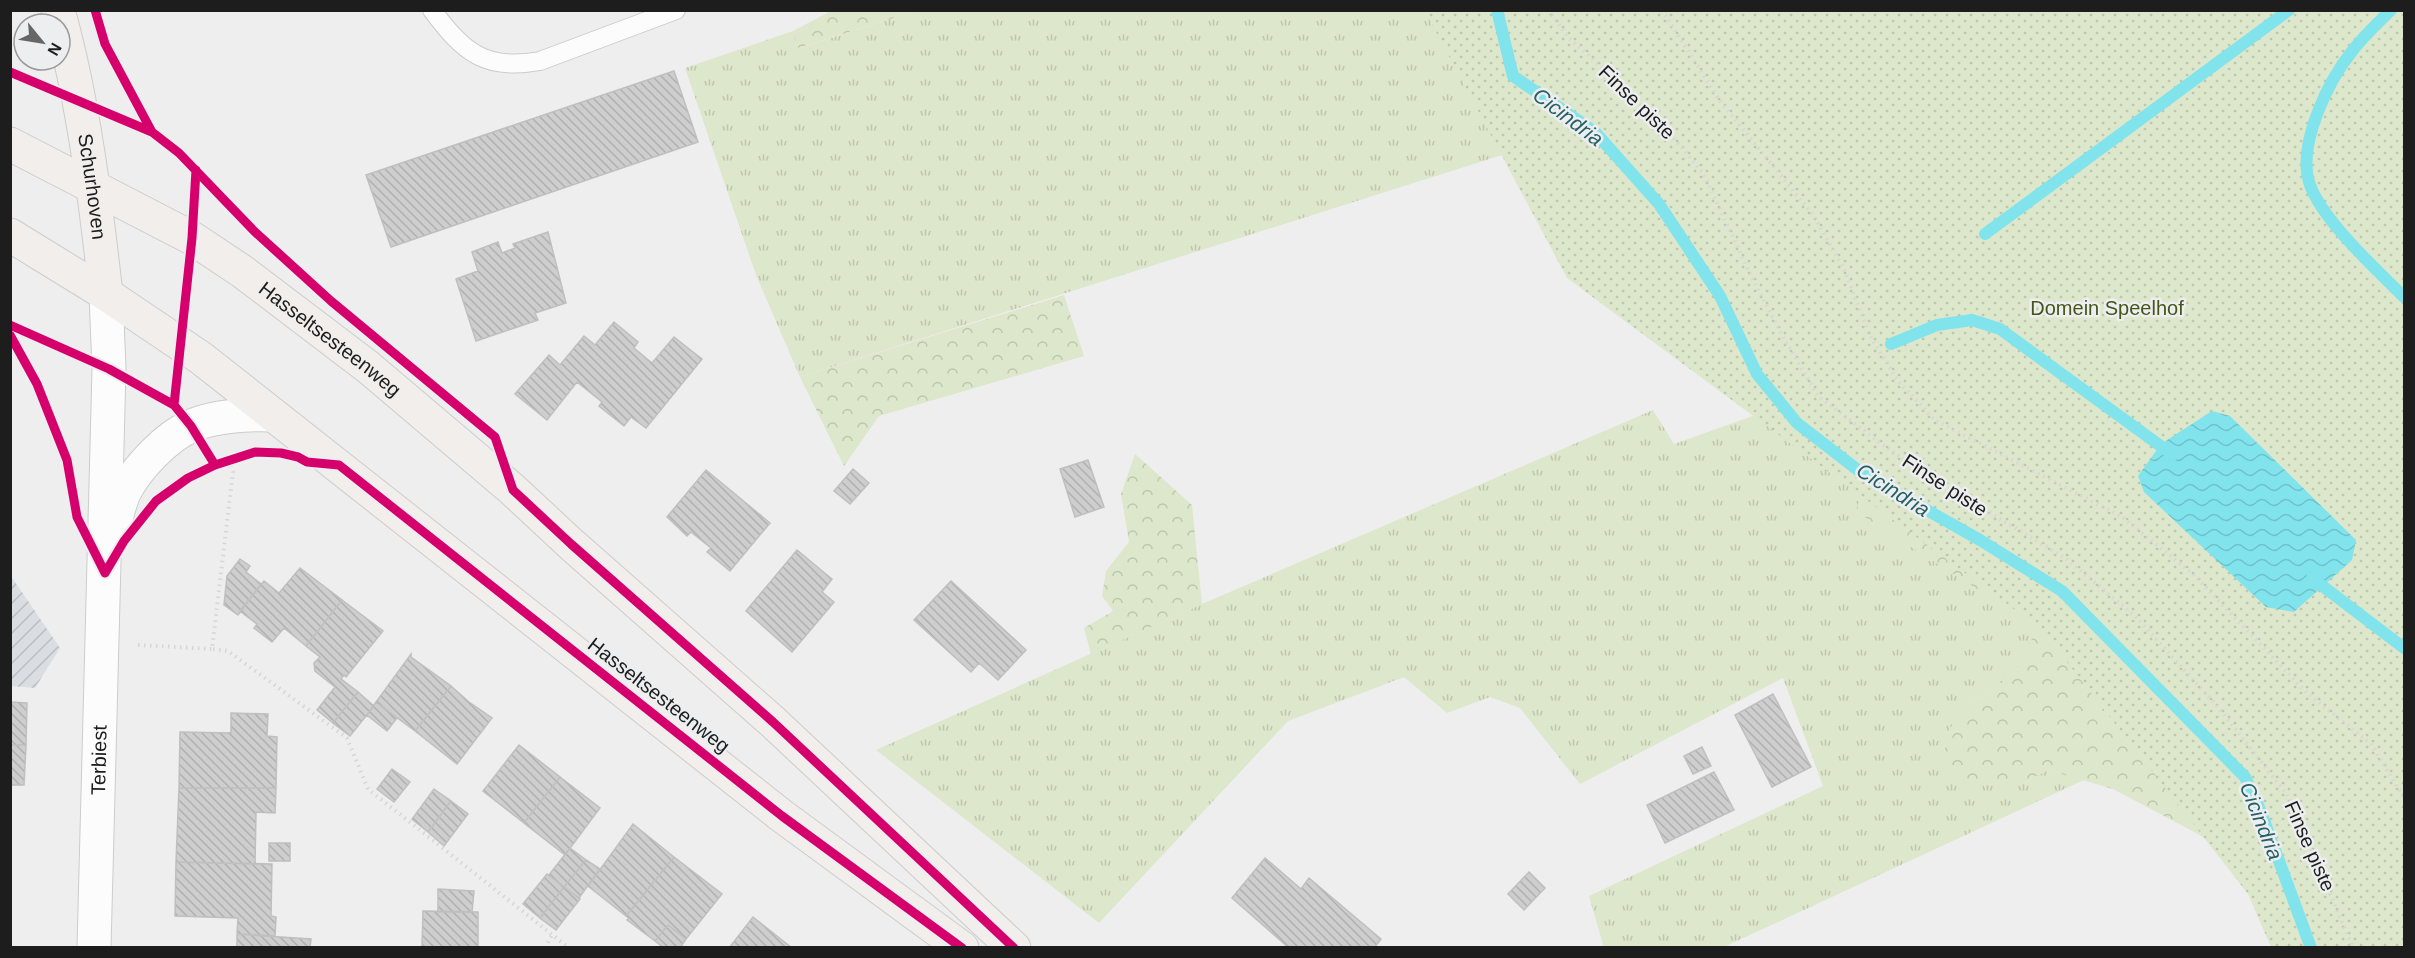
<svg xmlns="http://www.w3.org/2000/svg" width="2415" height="958" font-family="Arial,sans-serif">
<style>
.industrial{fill:url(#industrial-furrows)}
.grass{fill:url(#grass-tufts)}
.forest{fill:url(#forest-crowns)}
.park{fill:url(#park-dots)}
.water{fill:url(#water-waves)}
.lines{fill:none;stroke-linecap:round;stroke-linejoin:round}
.stream{stroke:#81e3ec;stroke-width:12}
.building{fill:url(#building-back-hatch);stroke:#bfbfc0;stroke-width:1.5}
.lane-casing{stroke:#cccccd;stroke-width:20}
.street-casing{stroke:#cccccd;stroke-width:35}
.secondary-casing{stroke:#cccccd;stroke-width:35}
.path{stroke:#d6d6d7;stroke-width:4;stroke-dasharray:1.5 4.5;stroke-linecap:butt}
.lane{stroke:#fcfcfd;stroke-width:18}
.street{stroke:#fcfcfd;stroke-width:33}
.secondary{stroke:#f1eeeb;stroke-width:33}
.cycleway-casing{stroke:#edeef0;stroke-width:13}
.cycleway{stroke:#d6006c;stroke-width:9}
.labels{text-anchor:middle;stroke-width:5;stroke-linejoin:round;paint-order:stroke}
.street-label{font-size:20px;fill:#1d1d1e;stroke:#edeef0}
.park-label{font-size:20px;fill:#455718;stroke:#edeef0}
.water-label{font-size:21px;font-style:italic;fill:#276065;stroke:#edeef0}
</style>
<defs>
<pattern id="industrial-furrows" width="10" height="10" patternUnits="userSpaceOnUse" patternTransform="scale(1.5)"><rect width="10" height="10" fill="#dadee2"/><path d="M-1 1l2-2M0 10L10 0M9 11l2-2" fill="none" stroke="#bbbec1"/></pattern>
<pattern id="grass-tufts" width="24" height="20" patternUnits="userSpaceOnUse" patternTransform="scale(1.5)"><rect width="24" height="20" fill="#dde7cb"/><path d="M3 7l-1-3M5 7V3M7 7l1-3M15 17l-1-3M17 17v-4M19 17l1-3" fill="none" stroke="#bdc6ae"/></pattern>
<pattern id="forest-crowns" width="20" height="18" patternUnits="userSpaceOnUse" patternTransform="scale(1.5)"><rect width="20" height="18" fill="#dde7cb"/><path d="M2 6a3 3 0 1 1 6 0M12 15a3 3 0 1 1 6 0" fill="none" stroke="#bdc6ae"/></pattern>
<pattern id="park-dots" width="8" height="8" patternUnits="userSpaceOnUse" patternTransform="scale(1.5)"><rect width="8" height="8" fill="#dde7cb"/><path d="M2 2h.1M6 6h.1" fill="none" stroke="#bdc6ae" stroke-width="1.8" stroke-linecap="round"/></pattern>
<pattern id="water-waves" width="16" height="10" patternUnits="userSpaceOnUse" patternTransform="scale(1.5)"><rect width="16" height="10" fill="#81e3ec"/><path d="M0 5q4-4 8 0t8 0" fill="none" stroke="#6fc2ca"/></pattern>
<pattern id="building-back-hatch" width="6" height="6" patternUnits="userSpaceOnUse" patternTransform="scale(1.5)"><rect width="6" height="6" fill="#cececf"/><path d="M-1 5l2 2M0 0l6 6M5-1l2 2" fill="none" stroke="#b0b0b1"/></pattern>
</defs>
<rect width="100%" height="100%" fill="#eeeeef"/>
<path class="industrial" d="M11,576L60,648L35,688L11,686Z"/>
<path class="grass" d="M916,11H1448L1518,150L800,377L756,275L685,68L793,31L799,48Z
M1806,397L1880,459L1855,511L2042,630L2028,643L2018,669L1992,691L1968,703L2022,784L2048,770L2084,780L1724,947L1604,948L1589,896L1823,786L1783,678L1580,784L1520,708L1490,697L1447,713L1404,677L1288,721L1099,923L876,750L1202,604L1653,410L1674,444Z"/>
<path class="forest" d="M833,10H916V11L798,48L793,31Z
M1064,295L1084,356L879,416L844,466L800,377Z
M1135,454L1192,505L1202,604L1091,654L1084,628L1113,611L1102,596L1106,571L1129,542L1121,494Z
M1880,459L2010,541L2248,894L2213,842L2113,789L2048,770L2022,784L1967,786L1952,780L1941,764L1951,727L1968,703L1992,691L2018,669L2028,643L2041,630L1855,511Z"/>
<path class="park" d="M1425,11H2404V947H2271L2248,894L2042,630L1567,278Z"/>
<path class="water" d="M2212,411L2230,416L2356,540L2352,560L2294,612L2266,607L2144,492L2138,476L2161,444Z"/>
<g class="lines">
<path class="stream" d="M1497,10L1513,76L1595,132L1659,204L1720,296L1757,374L1797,423L1863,474L1980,540L2062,591L2245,777L2261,812L2311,948
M2391,10C2378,23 2364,36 2353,50C2328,81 2296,146 2310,185C2323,221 2377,270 2404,297
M1985,234L2289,10
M1891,344L1937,325L1972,320L2000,329L2173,455
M2312,578L2404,648"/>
</g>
<path class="building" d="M674,71L698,142L391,247L366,175Z
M548,232L566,303L535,313L538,320L476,341L456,279L478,271L472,252L498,242L502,253L515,248L513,244Z
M614,322L638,342L634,348L652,363L674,337L702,359L646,428L631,417L624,426L599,406L602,402L577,382L547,420L515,394L549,355L560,365L584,336L595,345Z
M1088,460L1104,507L1075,517L1060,469Z
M853,469L869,483L850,504L834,491Z
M706,470L770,523L730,571L707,552L711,548L691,532L687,536L667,517Z
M797,550L832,579L822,592L834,602L792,652L746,611Z
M240,559L250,566L246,572L261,584L238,615L224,605L227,576Z
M300,568L342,600L306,646L284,628L272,642L254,628L257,624L240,611L264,581L279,593Z
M951,581L1026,650L998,680L979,663L971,672L914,620Z
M342,600L383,631L346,677L344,675L341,679L358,692L333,723L317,710L335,687L315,671L314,663L320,657L306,646Z
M411,654V657L451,686L415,731L376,702Z
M451,686L469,702L492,718L457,764L415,731Z
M358,692L374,706L350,736L333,723Z
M1773,694L1811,767L1772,787L1735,715Z
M10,702L27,703L26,745H10Z
M376,702L397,718L387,731L367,715Z
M231,713L268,714L267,736L277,737L276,788H179L180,732L231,733Z
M10,745H26L24,785H10Z
M519,745L560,777L524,823L483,791Z
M1702,747L1711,766L1693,774L1684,756Z
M392,769L410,782L394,802L377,789Z
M1714,772L1734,810L1665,843L1647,805Z
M560,777L600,808L565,855L524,823Z
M179,788H276L275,813L256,812L255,864L176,862Z
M434,789L451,801L428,832L412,819Z
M451,801L468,814L444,846L428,832Z
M633,824L674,857L626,916L588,886Z
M269,843H290V861H269Z
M570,848L586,860L564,887L549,875Z
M674,857L722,894L686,939L668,925L655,941L627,920L629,918L626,916Z
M1265,858L1301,889L1309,878L1381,939L1374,948H1289L1232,898Z
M586,860L600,869L579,898L564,887Z
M176,862L272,864L271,916L276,917L275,936L237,934L238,918L175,916Z
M1529,872L1545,888L1524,910L1508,894Z
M547,874L564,887L540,918L523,904Z
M564,887L580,899L556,930L540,918Z
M438,889L474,891L472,912H438Z
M423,911L478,912V948H422Z
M753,917L792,948H729Z
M668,925L686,939L680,948H664L655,941Z
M237,934L311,939L310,948H237Z"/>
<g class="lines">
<g class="lane-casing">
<path id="lane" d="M432,10C464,53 486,71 540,61L676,10"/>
</g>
<g class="street-casing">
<g id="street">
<path d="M114,527C117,515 120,501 125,491C137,468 166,437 191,426C214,416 248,414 273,415"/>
<path id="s1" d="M94,948L109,369L106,294"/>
</g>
</g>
<g class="secondary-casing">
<g id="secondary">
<path id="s2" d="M58,10C84,103 95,198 106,294"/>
<path id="s3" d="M10,144L192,238L243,272L368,367L513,490L571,544L773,722L1014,948"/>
<path d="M10,235L106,294L201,358L782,816L962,948"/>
</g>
</g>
<path class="path" d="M1548,10L1569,38L1625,88L1677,142L1703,173L1751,276L1783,337L1818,396L1890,450L1942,484L2065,558L2135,616L2218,707L2289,797L2353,948
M1662,10L1720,101L1813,215L1844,269L1869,334L1897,380L1935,420L2122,517L2193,574L2308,694L2371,744L2404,798
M229,460L233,472L212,649L228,651L347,738L368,789L569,948
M138,645L212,649
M545,948L552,935"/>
<use href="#lane" class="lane"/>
<use href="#street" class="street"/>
<use href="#secondary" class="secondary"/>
<g class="cycleway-casing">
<path id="cycleway" d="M95,10L105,44L152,132
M10,72L152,132L179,153L254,231L331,301L495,437L513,490L571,544L773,722L1014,948
M10,325L109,369L174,405L191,426L215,465
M10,335L37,384L67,460L77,517L105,573
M174,405L192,238L196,170
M105,573L124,541L156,501L188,478L215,465L255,452L281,453L298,457L307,462L339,465L782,816L962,948"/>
</g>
<use href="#cycleway" class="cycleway"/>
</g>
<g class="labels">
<g class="street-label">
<text transform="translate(1637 102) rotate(44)" y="7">Finse piste</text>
<text dy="7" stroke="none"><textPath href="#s2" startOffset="180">Schurhoven</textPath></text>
<text dy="7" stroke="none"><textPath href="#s3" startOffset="376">Hasseltsesteenweg</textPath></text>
<text transform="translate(1945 485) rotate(33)" y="7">Finse piste</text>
<text transform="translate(659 695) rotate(38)" y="7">Hasseltsesteenweg</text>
<text dy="7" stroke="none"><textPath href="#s1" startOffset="188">Terbiest</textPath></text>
<text transform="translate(2310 846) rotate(66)" y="7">Finse piste</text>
</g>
<g class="park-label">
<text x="2107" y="315">Domein Speelhof</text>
</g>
<g class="water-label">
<text transform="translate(1568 117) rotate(37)" y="7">Cicindria</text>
<text transform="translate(1893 490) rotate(32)" y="7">Cicindria</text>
<text transform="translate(2261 821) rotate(68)" y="7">Cicindria</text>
</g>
</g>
<rect width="2415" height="958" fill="none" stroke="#1d1d1e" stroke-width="24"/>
<g transform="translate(42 42) rotate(120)"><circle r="28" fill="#edeef0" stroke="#9a9a9c" stroke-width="1.5"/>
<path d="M0-4.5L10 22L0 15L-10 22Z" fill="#666667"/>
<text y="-9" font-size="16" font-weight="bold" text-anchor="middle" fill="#1d1d1e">N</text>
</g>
</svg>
